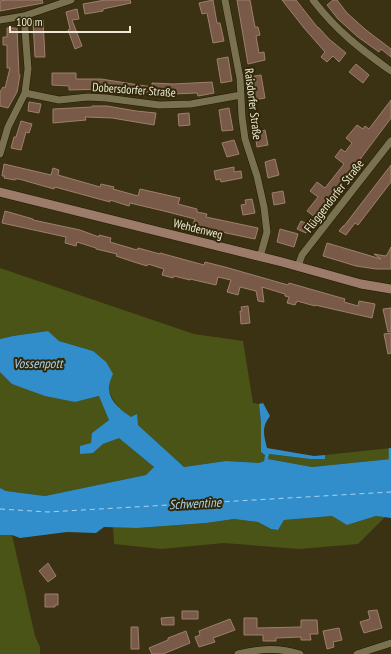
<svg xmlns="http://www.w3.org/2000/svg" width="391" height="654" font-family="'PT Sans Narrow',sans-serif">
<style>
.green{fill:#495416}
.water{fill:#328eca}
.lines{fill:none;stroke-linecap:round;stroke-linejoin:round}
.stream{stroke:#328eca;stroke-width:2.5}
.ferry{stroke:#a9d2f1;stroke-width:1;stroke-dasharray:5 4;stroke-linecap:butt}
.building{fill:#795a48;stroke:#9f7f6c}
.street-casing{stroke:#221a00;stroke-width:8}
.secondary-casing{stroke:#221a00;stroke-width:10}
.street{stroke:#7a7150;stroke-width:7}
.secondary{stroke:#9d7b6a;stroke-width:9}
.labels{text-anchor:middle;stroke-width:4;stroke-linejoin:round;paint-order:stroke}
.street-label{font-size:12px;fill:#ede9d6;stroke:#302808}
.water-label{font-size:13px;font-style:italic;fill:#a9d2f1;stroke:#302808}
</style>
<rect width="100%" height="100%" fill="#3a3213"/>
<path class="green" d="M0,268L194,334L243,341L253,403L259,404L261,423V452L265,455L264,461L259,463L226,461L184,467L138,425L131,417L120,410L112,398L93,351L59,341L48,331L13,336L0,339Z
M0,372L12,384L75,402L100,396L109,420L92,433L93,453L103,444L119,437L154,467L146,475L45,496L6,491L0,488Z
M391,448V459L312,467L268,459V454L310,459H325V455Z
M332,516L347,525L376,516L385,517L358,544L299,549L224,543L161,549L114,544L113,527L137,528L206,523L234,519L258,522L271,529L278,530L284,520Z
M0,535H12L35,636L40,647V654H0Z"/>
<path class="water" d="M48,331L59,341L93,351L106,362L113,374C111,379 108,385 109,390C110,402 122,411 131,417L137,414L138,425L184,467L226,461L259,463L264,461L265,455L261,452V423L259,404L263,403L270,416C261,428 264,435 267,448L314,456L325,455V459H310L269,454L268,459L312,467L391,459V518L376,516L347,525L332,516L284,520L278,530L271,529L258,522L234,519L206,523L137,528L104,527L96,533L67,532L20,538L12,535H0V488L6,491L45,496L146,475L154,467L119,438L103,444L93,453L80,454V446L91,443L92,433L109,420L99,396L75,402L45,396L12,384L0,372V339L13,336Z"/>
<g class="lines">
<path class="stream" d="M390,459V449"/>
<path class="ferry" d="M0,509L48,512L391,492"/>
</g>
<path class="building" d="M6,0H42L43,3L0,11V1Z
M105,0H130L131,3L103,9V11L85,14L83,4Z
M213,0L217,23H220L224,41L213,43L207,13L202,14L199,3Z
M237,0H250L255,27H258L260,35L256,36L259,53L264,52L265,60L248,64Z
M282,0H296L318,28V27L329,39L346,53L339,62L333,56L327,62L321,57L325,52L304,28Z
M333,0H337L347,13L366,30L391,49V57L381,49L379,52L358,37L338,19L327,5Z
M77,9L79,19L72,20L82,46L75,49L68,30L70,29L66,12Z
M43,20L45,57H35L33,21Z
M7,28H17L19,75H20L17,92L8,108L0,106V92L3,87L5,88L10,68H7V45H3V37H7Z
M228,57L232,81L221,83L217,59Z
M356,64L369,75L363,83L349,72Z
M52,73H76V79H101L152,87V83L174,84L212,82L214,93L198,96L197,93L173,94L145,92V96L130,92L106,91L107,89L69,90V86L52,85Z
M261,75L265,98L253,100L249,77Z
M391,100V118L316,218L307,211L318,197L310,191L317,182L325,188L344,164L335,157L341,149L345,152L352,143L346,138L357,125L363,129L365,126L369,129Z
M29,102L41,104L39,113L28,111Z
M92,106H107L136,111L156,113L154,125L112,118L85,117L86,120L53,123V109L92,107Z
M229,108L233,130L222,131L219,110Z
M189,113L190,125L179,126L178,114Z
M21,121L32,124L29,133L26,132L21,150L11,148L14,137H16Z
M265,130L268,145L257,147L255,133Z
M234,140L239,154L227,157L222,143Z
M275,159L279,175L268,178L265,162Z
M4,164L51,175L53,168L59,170L58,175L100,187L101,184L114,187L113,189L138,196L140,189L180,198L178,204L197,209V212L207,214L206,217L258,228L255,239L226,233L193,224L195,219L164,211L130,203L129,206L110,200V202L55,187L54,189L19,179H15V180L4,178L5,176H2Z
M391,165V182L358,225L355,223L346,235L339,231L343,226H344Z
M234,167V172L241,171L242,178L221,182L220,179L216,180L214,171Z
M283,191L285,203L274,205L272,193Z
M252,199L255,213L243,215L241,205L246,204L245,200Z
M5,211L33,219V220L80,230L99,237V235L111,238L110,242L137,250L138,248L160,254V253L204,265L205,262L225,267L288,285L289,283L345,299L344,302L358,306L359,301L375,304L372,318L315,305V306L297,301L295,305L287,303L289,297L285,296V294L262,287L264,302L258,301L256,291L240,287L238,295L227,292L231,280L218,277L216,285L190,279V280L174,276L173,278L162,275L164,269L148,264L147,266L134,262L116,256L117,254L96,249V248L77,242L76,246L65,243L66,237L2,223Z
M301,221L310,225L306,233L297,229Z
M280,229L298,234L294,247L277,242Z
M327,243L381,259L374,254L385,256L387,255L391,247V269H376L356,266L323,256Z
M248,306L250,323L241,324L240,311H242L241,307Z
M391,308V331L388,332L383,309Z
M391,333V353L388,354L384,334Z
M48,563L56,576L48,582L39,571Z
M45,594H58V605H55V607H45Z
M377,610L382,628L364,633L360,622L370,619L368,611Z
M182,611H198V619H182Z
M174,617V625H162L161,618Z
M244,618H257V628L301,627V620H317L318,634H310L311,640H301V637L276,638V641H263V635H244Z
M230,619L235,630L213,638L215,642L199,647L195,637L200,635L199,631Z
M131,627H138L139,649H131Z
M339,628L342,640L333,642L334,647L327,649L323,631Z
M186,631L190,643L163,654H152L149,648L168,640V638Z"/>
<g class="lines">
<g class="street-casing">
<path id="street" d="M225,0L240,78L242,117L245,139L257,176L264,207L267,232L260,257
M313,0C337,31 359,48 391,71
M0,20L24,16L71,0
M25,93L59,100L88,97L106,98L159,105L191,104L241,95
M0,154L8,127L25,93L28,69L24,16
M298,266L302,255L391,141
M238,654C259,649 278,647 300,654
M357,654L391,643"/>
</g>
<g class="secondary-casing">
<path id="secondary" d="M0,192L282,262L361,284L391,289"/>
</g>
<use href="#street" class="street"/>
<use href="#secondary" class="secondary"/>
</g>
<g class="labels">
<g class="street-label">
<text transform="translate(134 90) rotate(4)" y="4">Dobersdorfer Straße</text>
<text transform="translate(253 104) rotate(83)" y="4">Raisdorfer Straße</text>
<text transform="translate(334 196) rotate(-52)" y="4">Flüggendorfer Straße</text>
<text transform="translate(198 229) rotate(14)" y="4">Wehdenweg</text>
</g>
<g class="water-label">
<text x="38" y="368">Vossenpott</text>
<text transform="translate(195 503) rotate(-3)" y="5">Schwentine</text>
</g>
</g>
<path d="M10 26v6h120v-6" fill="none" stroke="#ede9d6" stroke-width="2"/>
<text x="16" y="26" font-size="12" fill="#ede9d6" stroke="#302808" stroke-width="3" paint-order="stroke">100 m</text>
</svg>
